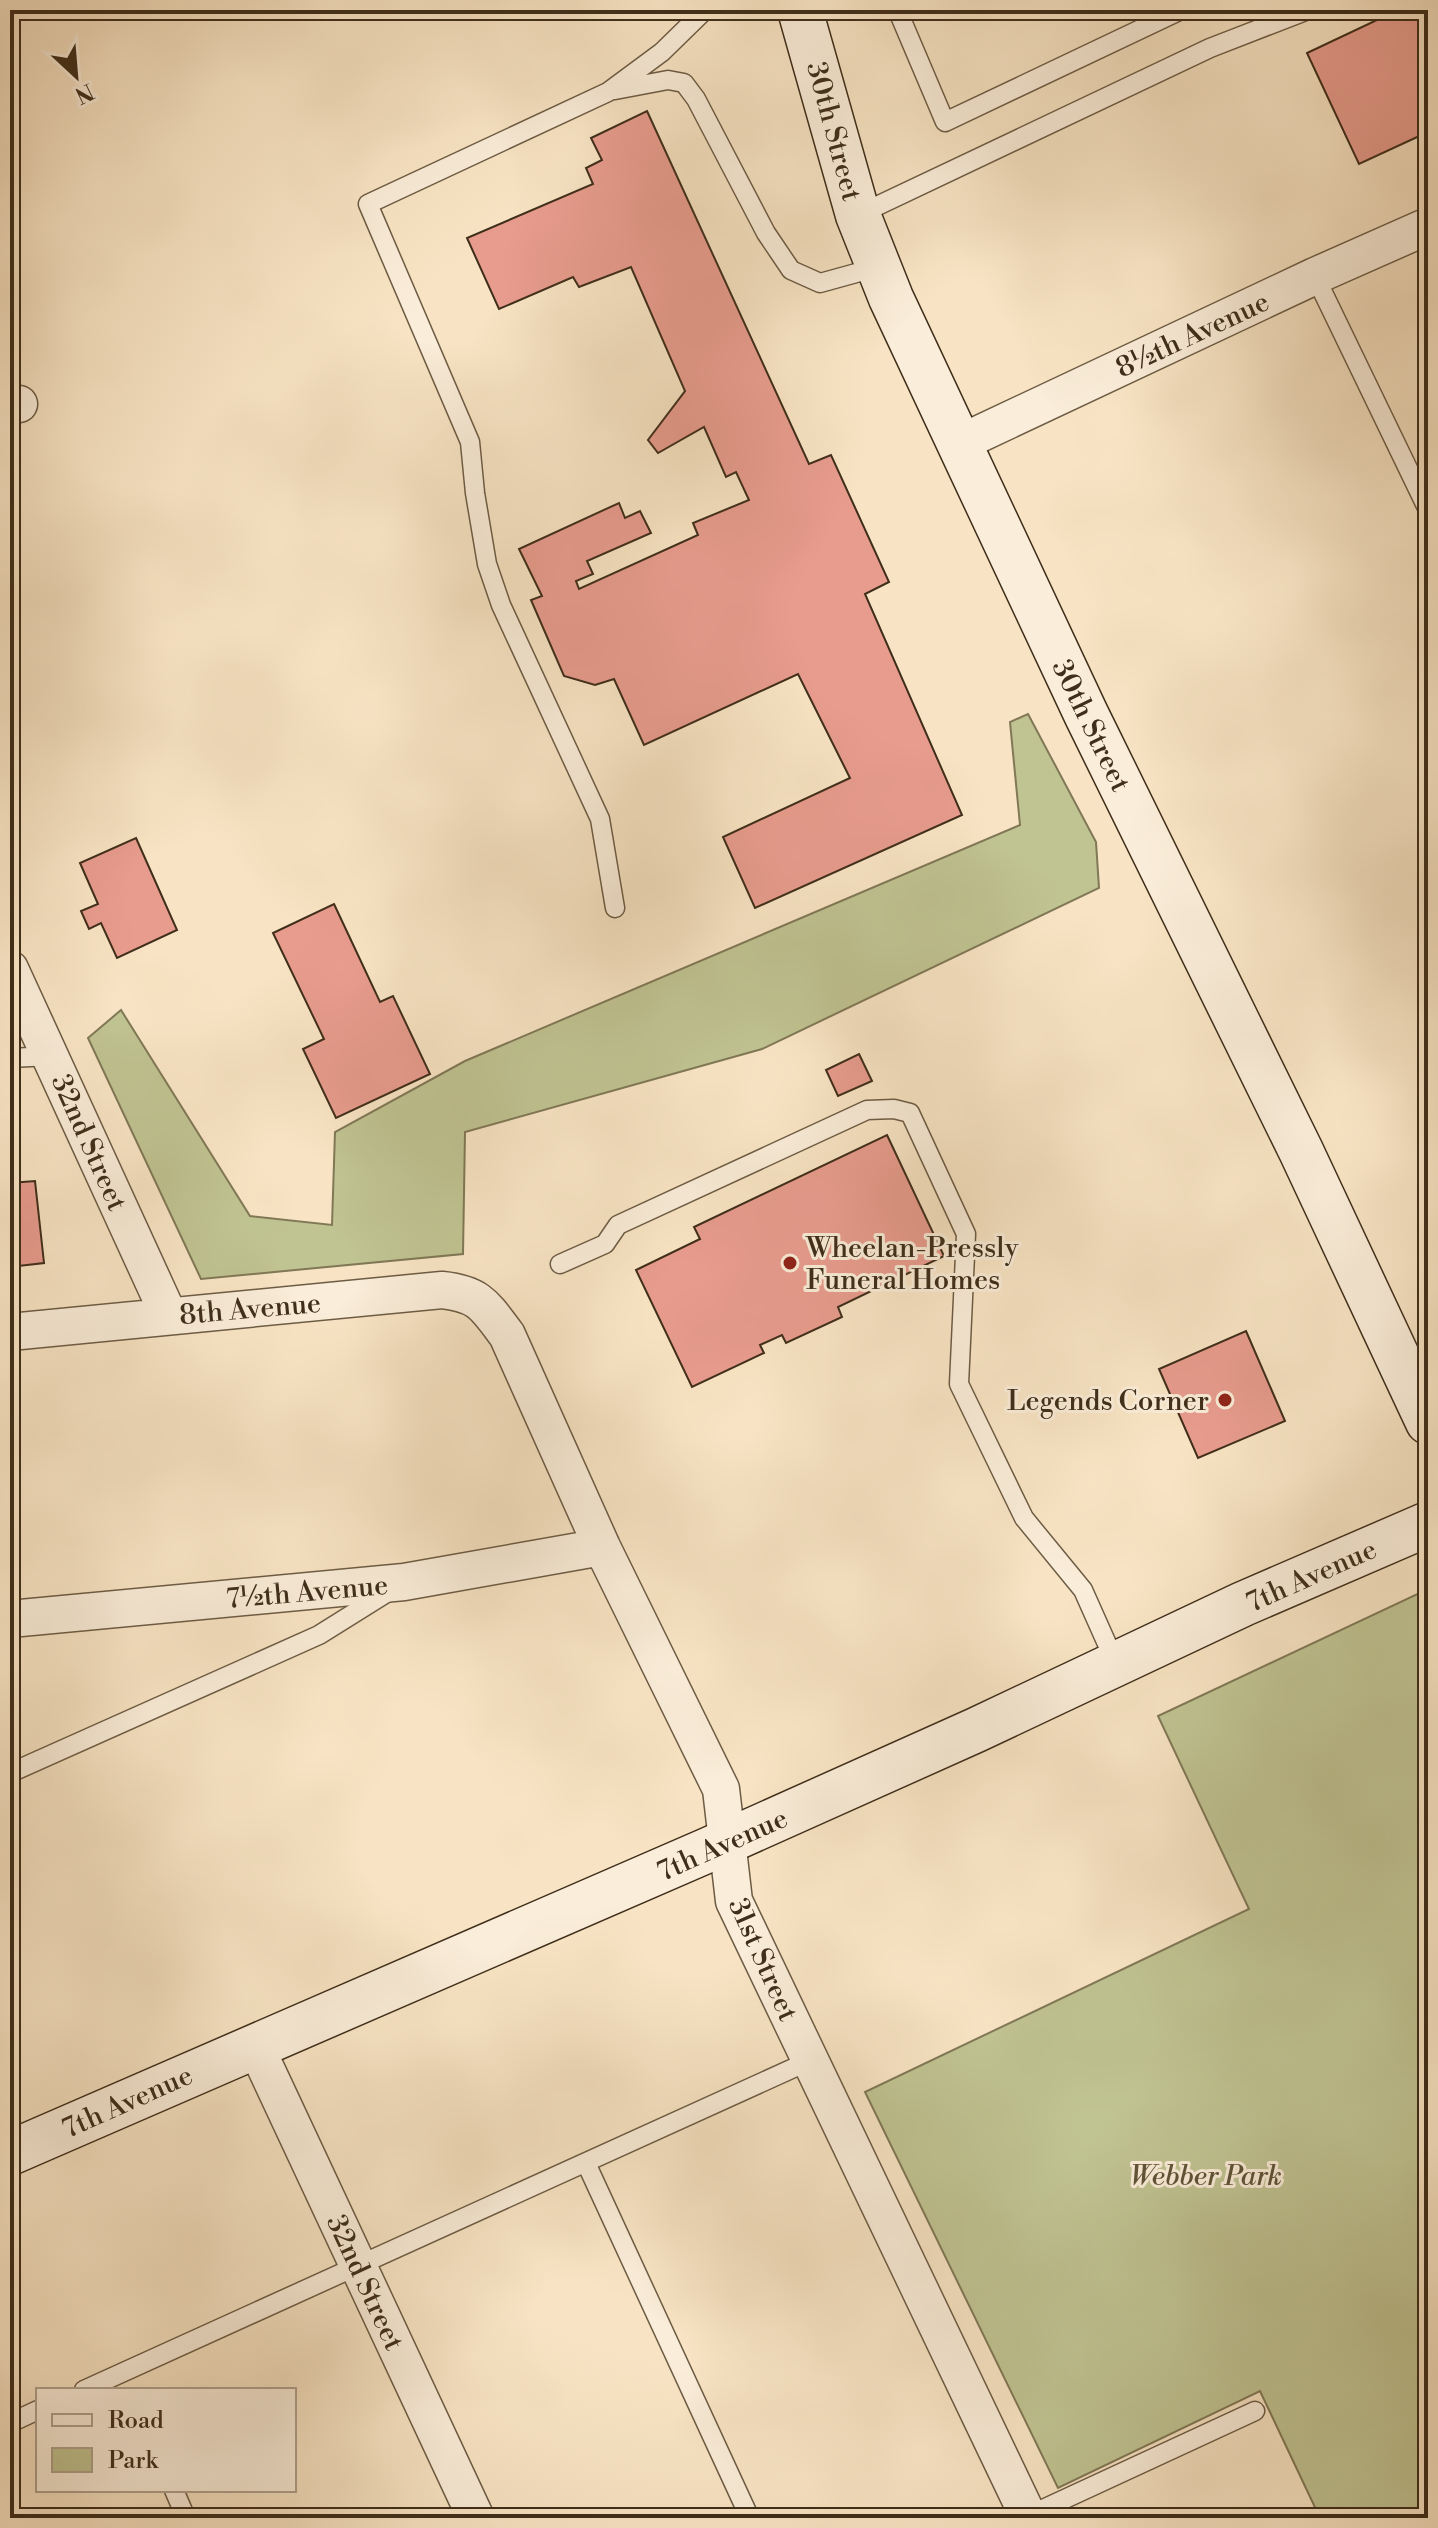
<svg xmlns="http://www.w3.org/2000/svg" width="1438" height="2528" font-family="'Libre Bodoni',serif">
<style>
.green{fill:#c0c392;stroke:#807856;stroke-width:2}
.building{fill:#e89c8e;stroke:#3f2e1a;stroke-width:2}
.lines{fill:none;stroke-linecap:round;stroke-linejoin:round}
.lane-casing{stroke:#6d5c44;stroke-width:21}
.street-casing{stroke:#6d5c44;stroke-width:39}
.secondary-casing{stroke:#3f2e1a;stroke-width:47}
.lane{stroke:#faedd9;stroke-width:18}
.street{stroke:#faedd9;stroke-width:36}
.secondary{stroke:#faedd9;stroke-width:44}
.poi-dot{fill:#8f2418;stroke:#faedd9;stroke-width:3}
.labels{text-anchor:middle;stroke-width:6;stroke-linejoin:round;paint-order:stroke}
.street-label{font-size:28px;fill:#3f2e1a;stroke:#faedd9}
.poi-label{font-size:28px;fill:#3f2e1a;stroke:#faedd9;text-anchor:start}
.park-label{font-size:28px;font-style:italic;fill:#5f5338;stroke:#faedd9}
</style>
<rect width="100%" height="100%" fill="#f8e4c4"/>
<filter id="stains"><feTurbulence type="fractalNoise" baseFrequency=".0025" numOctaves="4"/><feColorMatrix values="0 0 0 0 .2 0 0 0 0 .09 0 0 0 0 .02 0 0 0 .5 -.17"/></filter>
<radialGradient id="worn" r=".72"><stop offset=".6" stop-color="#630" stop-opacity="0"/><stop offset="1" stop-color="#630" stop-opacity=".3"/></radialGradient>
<path class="green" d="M1028,714L1096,842L1099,888L762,1049L465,1132L463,1254L201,1279L88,1038L121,1010L250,1216L332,1225L335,1132L465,1061L1020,825L1010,722Z
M1428,1589V2518H1320L1260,2391L1058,2488L865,2092L1249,1909L1158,1716Z"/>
<path class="building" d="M1398,10H1428V132L1359,164L1307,53Z
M647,111L809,464L831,455L889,582L865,594L962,815L755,908L723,837L850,778L798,674L644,745L614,679L595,685L564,676L531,600L542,596L519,549L619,503L625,518L640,511L651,533L587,561L593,574L576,581L579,589L698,535L693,523L749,500L736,472L726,477L704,427L658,453L648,440L685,391L631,267L579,287L573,277L499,309L467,238L593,184L586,168L602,160L591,138Z
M136,838L177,930L117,958L101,923L89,929L81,911L98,904L80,863Z
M334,904L380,1002L393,996L430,1074L336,1118L303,1049L324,1039L273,933Z
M859,1054L872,1081L838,1096L826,1070Z
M887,1135L944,1256L838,1307L842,1317L786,1343L782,1335L760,1345L764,1353L692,1387L636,1270L700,1239L694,1227Z
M35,1181L44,1263L10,1267V1183Z
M1246,1331L1285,1421L1198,1458L1159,1369Z"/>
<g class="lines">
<g class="lane-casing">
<path id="lane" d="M912,10L900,16L945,122L1181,10
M615,90L668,80L684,83L696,99L766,233L791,270L820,283L878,267
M858,215L1210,48L1308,10
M1315,276L1428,510
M615,908L600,819L501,605L487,564L475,493L470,442L368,204L608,92L662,52L705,10
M10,1058L51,1056
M560,1264L605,1244L618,1225L867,1110L894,1109L910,1113L966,1234L959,1384L1024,1518L1083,1590L1116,1664
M10,1773L319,1635L391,1590
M586,2163L748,2514
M84,2390L809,2061
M10,2423L38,2410
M174,2490L186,2518
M1028,2516L1255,2411"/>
</g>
<g class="street-casing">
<path id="street" d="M10,406L19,404
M958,444L1315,276L1428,226
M10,969L169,1316
M10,1332L442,1290C480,1294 485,1306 507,1335L602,1547L721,1789L734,1901L1029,2518
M10,1619L404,1582L602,1547
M255,2045L476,2518"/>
</g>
<g class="secondary-casing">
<path id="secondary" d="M800,10L858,215L891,298L1086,714L1301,1151L1428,1422
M10,2153L708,1850L976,1730L1243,1604L1428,1524"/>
</g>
<use href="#lane" class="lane"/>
<use href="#street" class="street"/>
<use href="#secondary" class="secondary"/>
</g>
<g class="poi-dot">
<circle cx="790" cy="1263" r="8"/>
<circle cx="1225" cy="1400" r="8"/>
</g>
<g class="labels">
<g class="street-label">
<text transform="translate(835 131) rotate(75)" y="10">30th Street</text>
<text transform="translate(1192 334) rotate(-25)" y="10">8½th Avenue</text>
<text transform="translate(1092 725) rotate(64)" y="10">30th Street</text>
<text transform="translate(90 1142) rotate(66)" y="10">32nd Street</text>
<text transform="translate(250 1308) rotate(-5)" y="10">8th Avenue</text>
<text transform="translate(1311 1575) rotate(-24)" y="10">7th Avenue</text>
<text transform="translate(307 1591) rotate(-5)" y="10">7½th Avenue</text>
<text transform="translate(722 1844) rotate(-24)" y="10">7th Avenue</text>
<text transform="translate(764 1959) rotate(66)" y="10">31st Street</text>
<text transform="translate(127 2101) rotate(-24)" y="10">7th Avenue</text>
<text transform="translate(366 2282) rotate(65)" y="10">32nd Street</text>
</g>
<g class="poi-label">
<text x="806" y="1257">Wheelan-Pressly<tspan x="806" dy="32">Funeral Homes</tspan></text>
<text x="1209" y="1410" text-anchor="end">Legends Corner</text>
</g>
<g class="park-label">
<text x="1206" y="2185">Webber Park</text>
</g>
</g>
<rect width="1438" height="2528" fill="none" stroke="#f8e4c4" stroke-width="40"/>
<rect x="12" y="12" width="1414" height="2504" fill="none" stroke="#3f2e1a" stroke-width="4"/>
<rect x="20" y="20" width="1398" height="2488" fill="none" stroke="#3f2e1a" stroke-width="2"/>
<rect x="36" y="2388" width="260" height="104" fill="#faedd9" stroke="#afa18d" stroke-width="2"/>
<rect x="52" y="2414" width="40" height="12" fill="#faedd9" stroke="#afa18d" stroke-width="2"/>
<text x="108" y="2428" font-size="24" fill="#3f2e1a">Road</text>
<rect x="52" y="2448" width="40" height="24" fill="#c0c392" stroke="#afa18d" stroke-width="2"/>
<text x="108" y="2468" font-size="24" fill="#3f2e1a">Park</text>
<g transform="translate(76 76) rotate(154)" stroke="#faedd9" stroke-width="6" paint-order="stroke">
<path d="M0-6L14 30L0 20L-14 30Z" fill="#3f2e1a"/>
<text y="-12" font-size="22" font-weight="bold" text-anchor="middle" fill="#3f2e1a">N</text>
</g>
<rect width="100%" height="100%" filter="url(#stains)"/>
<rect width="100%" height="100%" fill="url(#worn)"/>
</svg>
